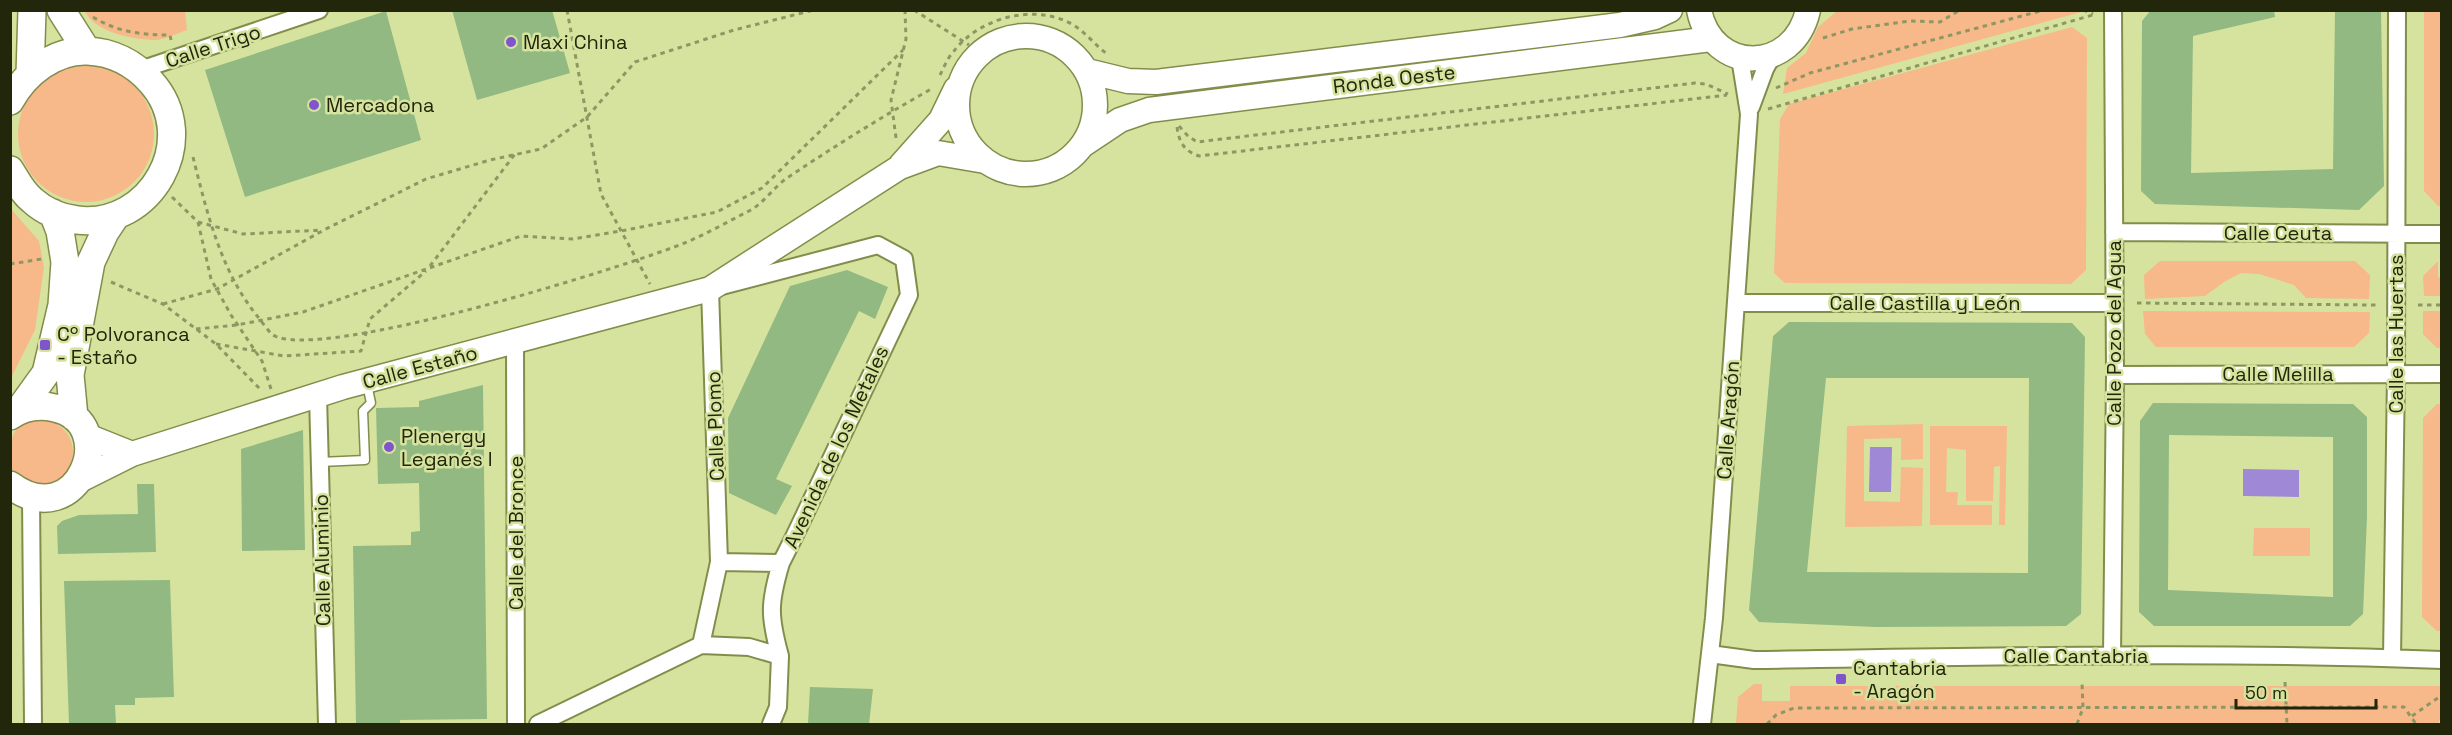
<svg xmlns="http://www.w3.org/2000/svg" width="2452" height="735" font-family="'Space Grotesk',sans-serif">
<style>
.green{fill:#f7b88a}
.water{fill:#9f88d6}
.building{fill:#91b981;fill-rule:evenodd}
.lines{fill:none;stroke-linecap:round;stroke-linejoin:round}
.lane-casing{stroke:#828d4b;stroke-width:11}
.street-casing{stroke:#828d4b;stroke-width:20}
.secondary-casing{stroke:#828d4b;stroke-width:27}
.primary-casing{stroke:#828d4b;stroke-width:30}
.path{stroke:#8e9763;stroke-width:3;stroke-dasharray:4.5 4.5;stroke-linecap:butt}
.lane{stroke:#fff;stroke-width:8}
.street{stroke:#fff;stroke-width:16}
.secondary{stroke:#fff;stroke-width:24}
.primary{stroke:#fff;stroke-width:27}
.poi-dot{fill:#7f54cd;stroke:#d6e39e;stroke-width:2}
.labels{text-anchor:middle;stroke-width:5;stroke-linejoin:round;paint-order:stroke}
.poi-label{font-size:20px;fill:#22260b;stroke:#d6e39e;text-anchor:start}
.street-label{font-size:20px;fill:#22260b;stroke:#d6e39e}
</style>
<rect width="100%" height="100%" fill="#d6e39e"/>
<path class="green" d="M85,11H185L187,30C178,33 166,39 156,40C134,40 94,32 85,11Z
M1837,11V10L2085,11L1783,94L1787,68L1806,53L1818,27Z
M2424,11H2441V206H2438L2424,191Z
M2072,27L2087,38L2086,270L2071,284L1785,283L1774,273L1780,119L1789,104Z
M18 134a68 68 0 1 1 136 0a68 68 0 1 1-136 0Z
M11,209L39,241L44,267L35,330L11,378Z
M2160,261H2355L2370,275L2369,299L2306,298L2294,285L2259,274L2241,273L2224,282L2205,296L2145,299L2144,275Z
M2438,261V277L2441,278V296H2424L2423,276Z
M2143,311L2370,312L2369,333L2354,347H2156L2145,334Z
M2423,311H2441V348H2437L2423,334Z
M2437,404H2442L2441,631H2437L2422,617L2423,418Z
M43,419C93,430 72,492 41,485C37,484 33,481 29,480C24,477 16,475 13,471C9,466 11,459 11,453C10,430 19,421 43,419Z
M1923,424V459L1901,460V438L1864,439V501L1900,502L1901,467L1923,468L1922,526L1845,527L1847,426Z
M1930,426H2007L2005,525H1999L2000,466L1994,467L1993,501H1966V450L1947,448L1946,492H1958L1957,505H1992V525H1930Z
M2254,528H2310V556H2253Z
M1754,684H1762V701H1790V686H2441V716L2438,724H1736L1738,697Z"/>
<path class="water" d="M1870,447H1892L1891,492H1869Z
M2243,469L2299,470V497L2243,496Z"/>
<path class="building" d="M452,10H552L570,73L477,100Z
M2151,10H2274L2275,17L2193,36L2191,173L2333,169L2335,10H2381L2384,186L2359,210L2155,204L2141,191L2142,21Z
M386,11L421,140L245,197L205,70Z
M847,270L888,287L875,319L859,311L776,479L792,486L776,515L729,493L728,418L790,286Z
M1789,322L2072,323L2085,337L2081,614L2066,626L1876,627L1759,622L1749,610L1773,336ZM1826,378H2029L2028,573L1807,572Z
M483,385L487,719L400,720V724H356L353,546L411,545V532L420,531L419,483L378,484L376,408L419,407V401Z
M2153,403L2353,404L2367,417V516L2363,614L2350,626H2154L2139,612L2140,421ZM2169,435L2333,437V597L2168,590Z
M303,430L305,550L242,551L241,449Z
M137,484H154L156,552L58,554L57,526L62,521L79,515L138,514Z
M170,580L174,697L135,698V705H115L116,724H69L64,581Z
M810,687L873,689L869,724H808Z"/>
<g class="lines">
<g class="lane-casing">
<path id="lane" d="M320,462L365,460L363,411L371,403L367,384"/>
</g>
<g class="street-casing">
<path id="street" d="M140,70L319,10
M1751,107L1765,69L1772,56
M2114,232L2442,234
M1736,303H2114
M515,341L516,724
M2115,375L2442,374
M318,396L327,724
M31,497L33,724
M701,645L749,647L780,656L778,707L771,724
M1710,654L1754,660C1983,657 2212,651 2442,660
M2112,655L2115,375L2113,10
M780,656C769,616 769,603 781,563
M2392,658L2396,373L2397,10
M538,724L701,645L719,562L710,289L878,245L904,259L909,295L795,535L781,563L719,562
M1702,724L1714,618L1749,114L1740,58"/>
</g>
<g class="secondary-casing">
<path id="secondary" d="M1699,10C1712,75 1794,74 1808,10
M957 105a69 69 0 1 1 138 0a69 69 0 1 1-138 0Z
M1087,71L1128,81L1156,82L1620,25L1655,17L1670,10
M1084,144L1120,120L1149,110L1711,39
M901,165L941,120L956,89
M87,436L132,454
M80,480L132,454L343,387L710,289L900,167L938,153L985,161"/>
</g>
<g class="primary-casing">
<path id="primary" d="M61,10L87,51
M30,74L32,10
M10,101C25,73 55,50 87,51C113,52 135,64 151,82C202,139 151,229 77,220C61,218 44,211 32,200C22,192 17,181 10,170
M20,409L46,373L62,305L65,262L60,231L53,213
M10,416C24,406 39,404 55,408C122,422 79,536 10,485
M74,417L70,375L91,262L105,232L115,217"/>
</g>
<path class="path" d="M567,10L601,194L650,284
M914,10L969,45
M2083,10L2093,14
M93,17C117,32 142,35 170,35L171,40
M1823,38L1852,29L1910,21L1940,22L1960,10
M940,75C944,67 948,57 954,51C980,17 1037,2 1075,26C1086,33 1095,45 1106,53
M1776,88L1810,73L2044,10
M1768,109L2096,14
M1179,126L1188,136L1197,142L1695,83L1706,84L1728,94
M1177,127C1179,142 1184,151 1199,156L1727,95
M896,138L891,100L906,39L905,10
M193,157C207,213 221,272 258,317C262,322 268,331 273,335C318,363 629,266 687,242C708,233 729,221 749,211C764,203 774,187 787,178C835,146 883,116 933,88
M172,197L198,222L243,234L322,230
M198,222L211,279L231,315L262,361L271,389
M10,264L42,259
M430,266L515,154
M111,282L163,304L216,344L262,391
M2137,303L2376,305
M163,304L217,289L324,230L426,179L490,160L541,149L587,117L635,62L734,30L814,10
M2418,305H2442
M196,329L237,325L303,312L521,236L573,239L621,231L717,212L762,188L903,50
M216,344L284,356L361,351L370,319L426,271
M2285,682L2287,724
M2412,716L2442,695
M1767,724L1776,715L1794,708L2404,707L2416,724
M2077,724L2083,708L2082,682"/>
<use href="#lane" class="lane"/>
<use href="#street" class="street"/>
<use href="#secondary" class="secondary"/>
<use href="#primary" class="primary"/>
</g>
<g class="poi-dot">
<circle cx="511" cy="42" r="6"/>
<circle cx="314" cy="105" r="6"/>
<rect x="39" y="339" width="12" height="12" rx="3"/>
<circle cx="389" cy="447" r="6"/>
<rect x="1835" y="673" width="12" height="12" rx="3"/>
</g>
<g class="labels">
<g class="poi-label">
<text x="523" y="49">Maxi China</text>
<text x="326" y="112">Mercadona</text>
<text x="57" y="341">Cº Polvoranca<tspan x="57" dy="23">- Estaño</tspan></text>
<text x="401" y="443">Plenergy<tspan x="401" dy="23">Leganés I</tspan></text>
<text x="1853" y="675">Cantabria<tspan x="1853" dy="23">- Aragón</tspan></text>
</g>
<g class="street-label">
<text transform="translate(213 46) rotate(-18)" y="7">Calle Trigo</text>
<text transform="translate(1394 79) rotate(-7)" y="7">Ronda Oeste</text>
<text x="2278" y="240">Calle Ceuta</text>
<text x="1925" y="310">Calle Castilla y León</text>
<text transform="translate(2114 333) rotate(-90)" y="7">Calle Pozo del Agua</text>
<text transform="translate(2396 334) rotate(-90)" y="7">Calle las Huertas</text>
<text transform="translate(420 367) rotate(-15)" y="7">Calle Estaño</text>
<text x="2278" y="381">Calle Melilla</text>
<text transform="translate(1728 420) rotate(-86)" y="7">Calle Aragón</text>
<text transform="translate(715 426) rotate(-92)" y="7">Calle Plomo</text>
<text transform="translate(836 447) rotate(-65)" y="7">Avenida de los Metales</text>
<text transform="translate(516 533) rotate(-90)" y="7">Calle del Bronce</text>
<text transform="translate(322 560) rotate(-91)" y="7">Calle Aluminio</text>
<text x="2076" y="663">Calle Cantabria</text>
</g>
</g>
<rect width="2452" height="735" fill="none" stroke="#22260b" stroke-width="24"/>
<path d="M2236 699v9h140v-9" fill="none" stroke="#22260b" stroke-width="3"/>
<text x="2245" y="699" font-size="18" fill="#22260b" stroke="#d6e39e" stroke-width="4.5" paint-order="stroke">50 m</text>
</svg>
